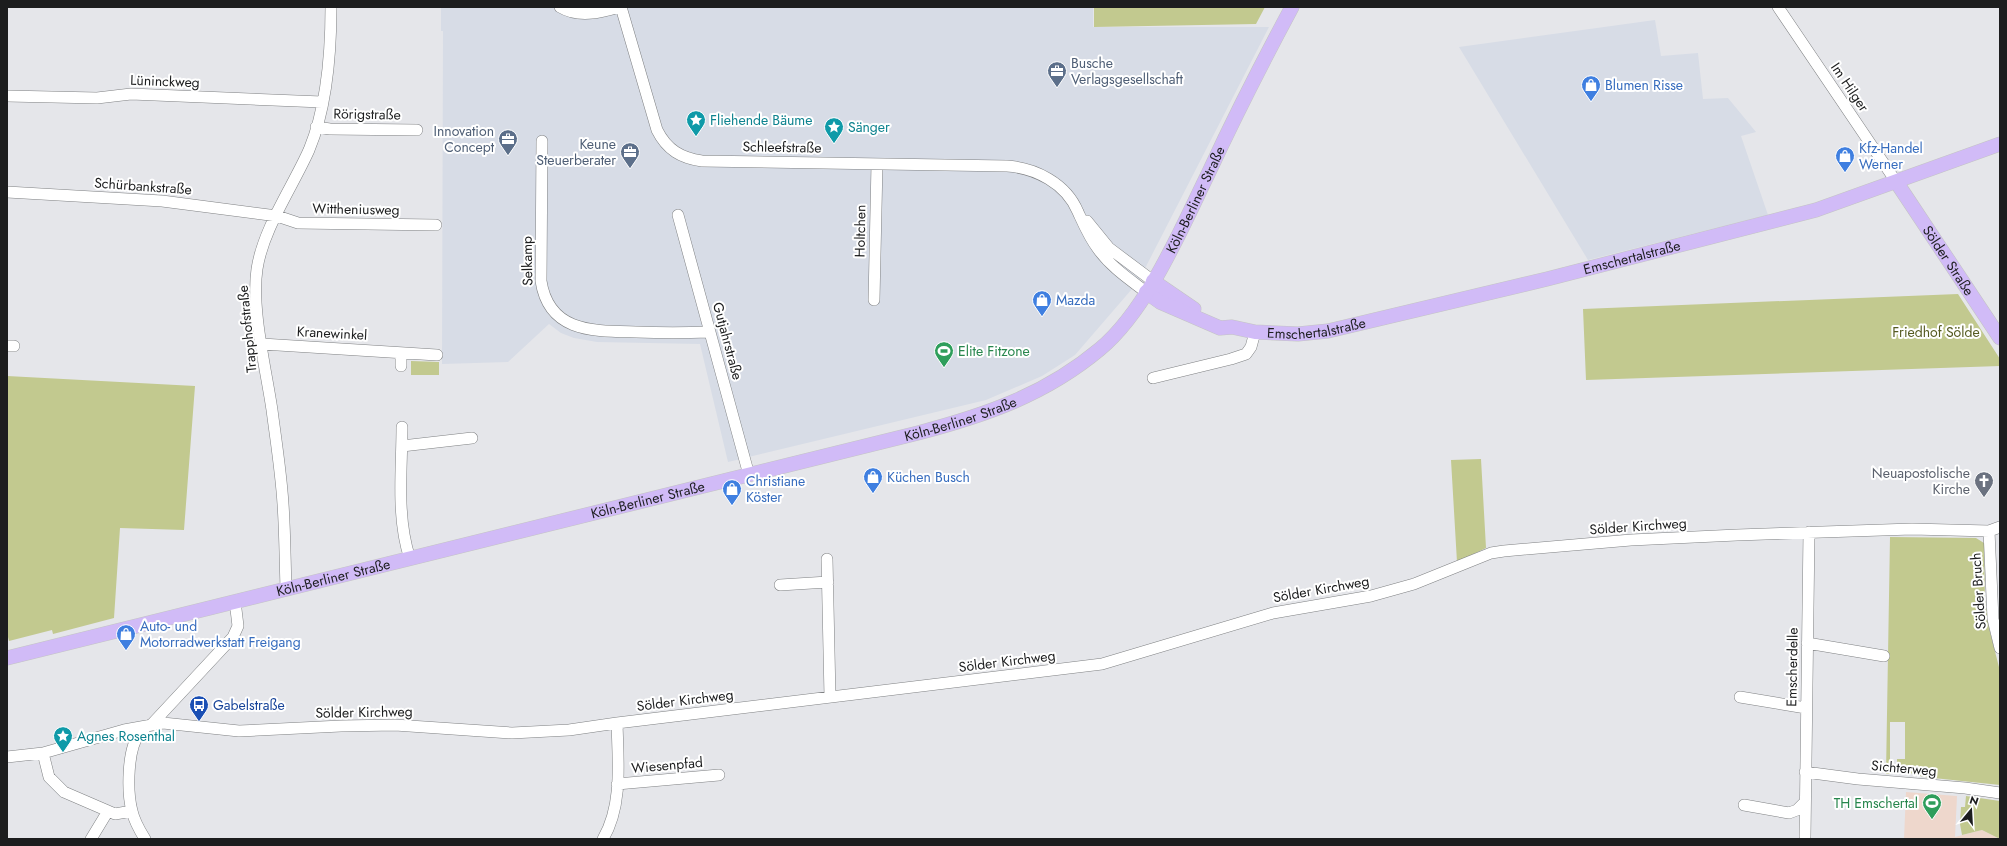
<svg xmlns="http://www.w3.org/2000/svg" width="2007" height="846" font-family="Jost,sans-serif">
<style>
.built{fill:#d7dce6}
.education{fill:#eed7cc}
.green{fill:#c2c98f}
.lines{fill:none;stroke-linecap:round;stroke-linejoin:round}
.minor-casing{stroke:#7f8183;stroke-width:12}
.major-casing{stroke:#c4c4c4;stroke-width:15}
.minor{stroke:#fff;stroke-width:11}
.major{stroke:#d1bbf7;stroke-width:14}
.labels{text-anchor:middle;stroke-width:4;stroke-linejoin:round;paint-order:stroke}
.service-label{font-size:14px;fill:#4e5e75;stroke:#fff;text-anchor:end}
.street-label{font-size:14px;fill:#1c1d1e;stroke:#fff}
.shop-label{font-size:14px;fill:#366cbe;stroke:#fff;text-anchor:start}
.culture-label{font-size:14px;fill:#0d838f;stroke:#fff;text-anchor:start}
.park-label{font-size:14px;fill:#555a21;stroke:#fff}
.leisure-label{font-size:14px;fill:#27864d;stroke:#fff;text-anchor:start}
.worship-label{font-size:14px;fill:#5b616d;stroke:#fff;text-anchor:end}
.transit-label{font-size:14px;fill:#164399;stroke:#fff;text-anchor:start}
</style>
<rect width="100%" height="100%" fill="#e5e6ea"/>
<path class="built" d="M441,7H1093V27H1269L1138,282L1075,355L1042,376L986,400L728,462L700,344L597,342L574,338L561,333L549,324L508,362L442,364L443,31H441Z
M1655,20L1661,56L1698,53L1703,99L1728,98L1756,132L1741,136L1768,215L1588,260L1459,47Z"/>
<path class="education" d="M1906,792L1957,796L1955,837L1982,830L2000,839H1904Z"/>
<path class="green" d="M1094,7H1265L1256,24L1094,27Z
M1958,294L2000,359V366L1586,380L1583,309Z
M411,361L439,362V375H411Z
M7,376L195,386L184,530L120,528L114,618L53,634L52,630L9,641L7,633Z
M1481,459L1486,548L1457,562L1451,460Z
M1890,537L1976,538L1984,543L1985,600L1989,628L2000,671V785L1924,777L1897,769V759H1905V722H1890V774H1886Z
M1966,796L2000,801V839L1982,830L1962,835L1960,824L1961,807H1965Z"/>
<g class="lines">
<g class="minor-casing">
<path id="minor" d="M560,7C578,18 600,13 619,7
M621,7L657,130C667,150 681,158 702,161L1007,166C1035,168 1066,183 1078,212C1084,225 1089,237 1098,249C1111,267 1129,279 1146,292
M1778,7L1897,183
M7,96L97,98L131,94L322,102
M316,127L330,129L417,130
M542,141L541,281C549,333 594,331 636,332C661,333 685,333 709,332
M7,192L162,201L277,216L298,223L436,225
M678,215L749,475
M1087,221L1109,248L1153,281
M874,300L877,164
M262,344L437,355
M7,346H14
M401,366V353
M1153,378L1231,359L1246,354L1251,347L1255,332
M402,427C402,470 396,517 410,559
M402,446L472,438
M1989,531L1993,619L2000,648
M827,559L830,697
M780,585L828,582
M286,588C285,560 285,532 283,504C281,472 276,441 272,410C266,369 251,309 257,269C263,229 292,188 309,150C327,107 331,53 331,7
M1807,643L1884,656
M1740,697L1806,708
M43,753L49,777L64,792L115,814L132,811
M7,757L43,753L124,730L163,723L239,731L341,726L395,725L512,733L569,730L617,723L1102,664L1273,613L1371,596L1414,584L1491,553L1504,551L1631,540L1737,535L1912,529L1989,531L2000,527
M1805,772L1858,779L1965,788L2000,793
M617,784L719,775
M1744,805L1789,813L1797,810L1805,802
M1805,837L1809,532
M91,839L108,811
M145,839C140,831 134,820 132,811C127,792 127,748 140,733C143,728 148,726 152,724L233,637L238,626L235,601
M603,839C623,805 618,761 617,723"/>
</g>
<g class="major-casing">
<g id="major">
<path id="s1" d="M1897,183L2000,338"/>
<path d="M1153,281L1194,309"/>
<path id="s2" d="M1146,292L1160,302L1220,328L1232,327L1255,332L1298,334L1328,331L1547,279L1816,210L2000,144"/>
<path id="s3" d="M7,658L918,433C986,415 1045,395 1100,349C1148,309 1182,227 1209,172C1235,116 1263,61 1292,7"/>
</g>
</g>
<use href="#minor" class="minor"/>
<use href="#major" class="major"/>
</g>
<defs>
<g id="office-pin" transform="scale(1)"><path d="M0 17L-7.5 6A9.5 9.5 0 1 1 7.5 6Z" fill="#5c6f8a" stroke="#fff"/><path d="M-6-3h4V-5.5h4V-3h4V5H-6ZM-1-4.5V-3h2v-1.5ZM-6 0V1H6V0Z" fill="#fff"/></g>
<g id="shop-pin" transform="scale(1)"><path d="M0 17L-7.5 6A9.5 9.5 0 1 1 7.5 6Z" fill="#3f7fe0" stroke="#fff"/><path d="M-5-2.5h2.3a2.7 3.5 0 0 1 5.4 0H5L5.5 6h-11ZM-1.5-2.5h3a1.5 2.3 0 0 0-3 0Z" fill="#fff"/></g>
<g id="sight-pin" transform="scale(1)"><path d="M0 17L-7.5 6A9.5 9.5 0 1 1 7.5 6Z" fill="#0f9aa8" stroke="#fff"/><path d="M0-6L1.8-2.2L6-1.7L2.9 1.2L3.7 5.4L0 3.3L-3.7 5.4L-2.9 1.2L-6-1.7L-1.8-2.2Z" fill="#fff"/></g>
<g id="stadium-pin" transform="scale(1)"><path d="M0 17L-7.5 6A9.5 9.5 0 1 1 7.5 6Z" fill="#2e9e5b" stroke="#fff"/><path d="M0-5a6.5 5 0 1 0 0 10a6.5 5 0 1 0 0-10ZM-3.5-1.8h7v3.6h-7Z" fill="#fff"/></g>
<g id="church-pin" transform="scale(1)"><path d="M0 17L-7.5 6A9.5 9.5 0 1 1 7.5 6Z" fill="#6b7280" stroke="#fff"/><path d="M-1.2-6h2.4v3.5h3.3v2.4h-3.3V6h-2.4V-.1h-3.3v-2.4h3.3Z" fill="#fff"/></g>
<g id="bus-pin" transform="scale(1)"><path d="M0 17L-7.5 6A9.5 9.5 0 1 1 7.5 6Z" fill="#1a4fb4" stroke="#fff"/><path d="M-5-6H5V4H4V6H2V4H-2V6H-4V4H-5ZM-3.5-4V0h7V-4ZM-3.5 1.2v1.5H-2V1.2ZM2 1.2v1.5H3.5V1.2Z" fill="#fff"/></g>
</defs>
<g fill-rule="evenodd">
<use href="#office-pin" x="1057" y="71"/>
<use href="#shop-pin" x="1591" y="85"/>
<use href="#sight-pin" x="696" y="120"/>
<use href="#sight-pin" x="834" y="127"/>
<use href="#office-pin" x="508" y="139"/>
<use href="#office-pin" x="630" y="152"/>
<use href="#shop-pin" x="1845" y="156"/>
<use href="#shop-pin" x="1042" y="300"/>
<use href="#stadium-pin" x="944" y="351"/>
<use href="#shop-pin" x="873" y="477"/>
<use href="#church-pin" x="1984" y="481"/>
<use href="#shop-pin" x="732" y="489"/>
<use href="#shop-pin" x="126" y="634"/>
<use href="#bus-pin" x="199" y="705"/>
<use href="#sight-pin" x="63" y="736"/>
<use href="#stadium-pin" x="1932" y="803"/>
</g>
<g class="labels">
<g class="service-label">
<text x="1071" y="68" text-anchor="start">Busche<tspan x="1071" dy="16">Verlagsgesellschaft</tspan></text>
<text x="494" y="136">Innovation<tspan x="494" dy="16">Concept</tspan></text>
<text x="616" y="149">Keune<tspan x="616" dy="16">Steuerberater</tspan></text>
</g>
<g class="street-label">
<text transform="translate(165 81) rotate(2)" y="5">Lüninckweg</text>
<text transform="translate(1850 87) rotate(56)" y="5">Im Hilger</text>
<text transform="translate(367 114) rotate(1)" y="5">Rörigstraße</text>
<text transform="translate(782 147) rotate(1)" y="5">Schleefstraße</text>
<text transform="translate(143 186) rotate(4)" y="5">Schürbankstraße</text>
<text dy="5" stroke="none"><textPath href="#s3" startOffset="1319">Köln-Berliner Straße</textPath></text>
<text transform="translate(356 209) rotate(1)" y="5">Wittheniusweg</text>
<text transform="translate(860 231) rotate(-89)" y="5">Holtchen</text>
<text dy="5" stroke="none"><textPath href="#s2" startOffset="504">Emschertalstraße</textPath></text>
<text dy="5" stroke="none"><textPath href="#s1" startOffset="93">Sölder Straße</textPath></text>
<text transform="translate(527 261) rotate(-91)" y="5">Selkamp</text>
<text dy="5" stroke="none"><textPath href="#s2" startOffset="180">Emschertalstraße</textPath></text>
<text transform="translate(247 329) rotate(-96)" y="5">Trapphofstraße</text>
<text transform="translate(332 333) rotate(3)" y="5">Kranewinkel</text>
<text transform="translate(728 341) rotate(75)" y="5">Gutjahrstraße</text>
<text dy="5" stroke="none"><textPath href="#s3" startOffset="983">Köln-Berliner Straße</textPath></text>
<text dy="5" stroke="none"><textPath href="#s3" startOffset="660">Köln-Berliner Straße</textPath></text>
<text transform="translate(1638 526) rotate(-4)" y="5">Sölder Kirchweg</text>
<text dy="5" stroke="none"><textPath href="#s3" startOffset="336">Köln-Berliner Straße</textPath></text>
<text transform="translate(1321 589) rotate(-10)" y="5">Sölder Kirchweg</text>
<text transform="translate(1978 591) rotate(-94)" y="5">Sölder Bruch</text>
<text transform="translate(1007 661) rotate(-7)" y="5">Sölder Kirchweg</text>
<text transform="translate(1792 667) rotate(-89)" y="5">Emscherdelle</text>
<text transform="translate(685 700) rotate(-7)" y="5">Sölder Kirchweg</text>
<text transform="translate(364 712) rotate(-1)" y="5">Sölder Kirchweg</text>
<text transform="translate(667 765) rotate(-5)" y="5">Wiesenpfad</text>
<text transform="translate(1904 768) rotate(5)" y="5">Sichterweg</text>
</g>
<g class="shop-label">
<text x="1605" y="90">Blumen Risse</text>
<text x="1859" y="153">Kfz-Handel<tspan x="1859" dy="16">Werner</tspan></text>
<text x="1056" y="305">Mazda</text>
<text x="887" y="482">Küchen Busch</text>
<text x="746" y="486">Christiane<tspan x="746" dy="16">Köster</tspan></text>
<text x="140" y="631">Auto- und<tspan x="140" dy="16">Motorradwerkstatt Freigang</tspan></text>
</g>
<g class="culture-label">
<text x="710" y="125">Fliehende Bäume</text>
<text x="848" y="132">Sänger</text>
<text x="77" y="741">Agnes Rosenthal</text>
</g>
<g class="park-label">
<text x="1936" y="337">Friedhof Sölde</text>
</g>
<g class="leisure-label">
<text x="958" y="356">Elite Fitzone</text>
<text x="1918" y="808" text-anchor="end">TH Emschertal</text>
</g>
<g class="worship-label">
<text x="1970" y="478">Neuapostolische<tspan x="1970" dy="16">Kirche</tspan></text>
</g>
<g class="transit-label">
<text x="213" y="710">Gabelstraße</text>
</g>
</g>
<rect width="2007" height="846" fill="none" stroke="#1c1d1e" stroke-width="16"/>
<g transform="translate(1971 810) rotate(18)" stroke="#ffffff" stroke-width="3" paint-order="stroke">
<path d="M0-3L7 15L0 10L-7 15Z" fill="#1c1d1e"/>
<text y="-6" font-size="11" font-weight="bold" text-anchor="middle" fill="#1c1d1e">N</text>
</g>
</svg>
